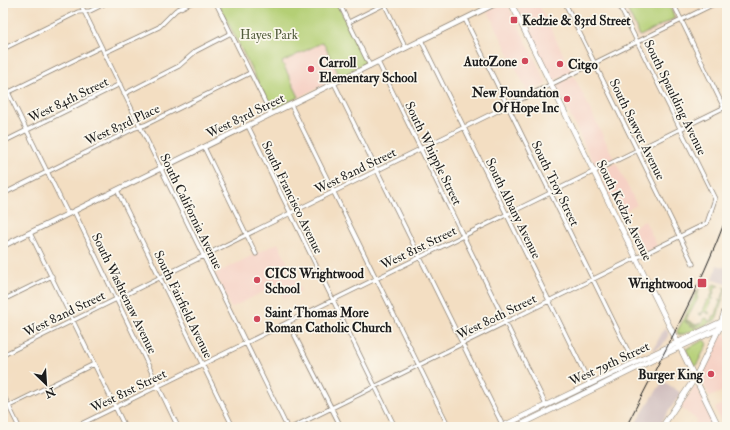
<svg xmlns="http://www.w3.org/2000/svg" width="730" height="430" font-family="'IM FELL Double Pica',serif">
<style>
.built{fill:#f6d1c5}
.industrial{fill:#d1bfbf}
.green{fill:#b4cf75;stroke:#687648}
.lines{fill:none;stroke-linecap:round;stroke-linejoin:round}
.minor-casing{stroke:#887d6f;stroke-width:5}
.tertiary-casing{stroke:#887d6f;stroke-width:6}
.secondary-casing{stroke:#887d6f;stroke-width:6}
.minor{stroke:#fff;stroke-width:3.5}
.tertiary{stroke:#fff;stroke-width:4.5}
.secondary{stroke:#fff;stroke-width:5}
.rail{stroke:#1c1c1c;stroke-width:1}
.poi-dot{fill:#d1495b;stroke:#fbf7ec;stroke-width:1.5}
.labels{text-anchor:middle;stroke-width:3.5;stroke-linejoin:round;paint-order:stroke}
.poi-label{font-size:13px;font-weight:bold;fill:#1c1c1c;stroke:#fbf7ec;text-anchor:start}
.park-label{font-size:13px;fill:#515b3b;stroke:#fbf7ec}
.street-label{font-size:13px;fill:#1c1c1c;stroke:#fbf7ec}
</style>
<rect width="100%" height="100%" fill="#fbf7ec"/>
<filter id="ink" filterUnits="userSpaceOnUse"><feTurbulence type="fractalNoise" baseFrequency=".025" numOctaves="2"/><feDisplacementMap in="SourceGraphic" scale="8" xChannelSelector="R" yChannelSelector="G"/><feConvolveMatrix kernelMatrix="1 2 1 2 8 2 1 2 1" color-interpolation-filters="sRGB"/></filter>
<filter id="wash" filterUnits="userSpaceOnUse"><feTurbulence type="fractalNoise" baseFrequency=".012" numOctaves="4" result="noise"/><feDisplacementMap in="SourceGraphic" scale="16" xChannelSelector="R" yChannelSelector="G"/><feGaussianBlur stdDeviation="0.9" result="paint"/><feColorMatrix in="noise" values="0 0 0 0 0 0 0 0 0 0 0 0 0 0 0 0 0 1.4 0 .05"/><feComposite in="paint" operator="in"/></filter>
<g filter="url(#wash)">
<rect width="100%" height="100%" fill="#f3dec2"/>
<path class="built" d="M504,3H507L547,84L528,93L488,11Z
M515,3H538L572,72L553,81Z
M622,3H670L678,20L639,38Z
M323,42L340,77L299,97L282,62Z
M574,76L614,159L596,168L555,85Z
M616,163L637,205L619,214L598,172Z
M645,221L657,246L639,255L627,230Z
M278,243L301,291L284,299L277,285L231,308L215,274Z
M723,331L727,337V382L725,383L727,389L710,397L701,379V375L721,332Z
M697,387L716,427H693L697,420L680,407L694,388Z
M727,402V427H723L715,408Z"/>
<path class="industrial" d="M717,265L727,268V284L713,280Z
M665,327L669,334L662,346L653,350Z
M663,381L681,393L658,427H633Z"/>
<path class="green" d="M218,3H337L366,63L340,77L323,42L282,62L299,97L272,110Z
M624,3H668L675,18L640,36Z
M714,284L719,286H716L712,298L714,299H712L707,311L710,313L708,314L707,312H702V315H700L698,313L701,314L707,302L705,300L708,301L713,292L711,290Z
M723,287L726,288L716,320L698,328L686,321L687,320L696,325L703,322V319L707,318L708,321L713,320L712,316H715L720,302L718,300L721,301L725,289Z
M699,288L697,300L689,315L686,314Z
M686,315L688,316L685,322L697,329L681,335L678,334L677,331Z
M704,340L707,344L696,366H694L686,349Z"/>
</g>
<g filter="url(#ink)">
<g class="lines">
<g class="minor-casing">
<path id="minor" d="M80,3L287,427
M216,3L271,114
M339,3L370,66
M384,3L406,48
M565,3L693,264
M673,3L727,114
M727,3V4
M465,19L630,355
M349,22L387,3
M421,40L590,384
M3,49L78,12L90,11L106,3
M104,53L159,27L176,10L191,3
M378,62L546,405
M3,82L68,214
M334,83L503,426
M124,94L179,66L196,51L231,33
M3,95L101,47
M291,105L449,427
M248,126L395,427
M3,142L120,84
M204,147L256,254
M117,190L233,427
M3,194L135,128L145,125L250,73
M74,211L178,427
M30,233L125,427
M3,300L52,276
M288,322L341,427
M3,355L716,3
M3,394L19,427
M9,406L94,364
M75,427L727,106
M293,427L707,223L715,199L618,3"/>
</g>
<g class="tertiary-casing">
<path id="tertiary" d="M3,246L497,3"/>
</g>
<g class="secondary-casing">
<path id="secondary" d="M511,3L719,427
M501,427L590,384L727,319
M516,427L665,354L727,325
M662,427L695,378L719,329L727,304"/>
</g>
<use href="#minor" class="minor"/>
<use href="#tertiary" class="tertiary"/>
<use href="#secondary" class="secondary"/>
<path class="rail" d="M626,427C661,357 700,289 727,216"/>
</g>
</g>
<g class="poi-dot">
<rect x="510" y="16" width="8" height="8" rx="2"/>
<circle cx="525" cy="61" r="4"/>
<circle cx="560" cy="64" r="4"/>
<circle cx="311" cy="69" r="4"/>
<circle cx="567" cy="99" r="4"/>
<circle cx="257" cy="280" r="4"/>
<rect x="697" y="278" width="10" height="10" rx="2"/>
<circle cx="257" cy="319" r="4"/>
<circle cx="711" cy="374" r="4"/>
</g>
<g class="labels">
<g class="poi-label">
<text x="522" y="25">Kedzie &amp; 83rd Street</text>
<text x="517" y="66" text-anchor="end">AutoZone</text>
<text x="319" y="67">Carroll<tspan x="319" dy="15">Elementary School</tspan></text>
<text x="568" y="69">Citgo</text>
<text x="559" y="97" text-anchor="end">New Foundation<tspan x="559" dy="15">Of Hope Inc</tspan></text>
<text x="265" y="278">CICS Wrightwood<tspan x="265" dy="15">School</tspan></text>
<text x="693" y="288" text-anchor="end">Wrightwood</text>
<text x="265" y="317">Saint Thomas More<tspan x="265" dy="15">Roman Catholic Church</tspan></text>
<text x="703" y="379" text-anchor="end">Burger King</text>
</g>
<g class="park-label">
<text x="269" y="39">Hayes Park</text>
</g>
<g class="street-label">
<text transform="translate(676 97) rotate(64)" y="5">South Spaulding Avenue</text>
<text transform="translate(68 99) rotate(-26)" y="5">West 84th Street</text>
<text transform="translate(245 115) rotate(-26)" y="5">West 83rd Street</text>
<text transform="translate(122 124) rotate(-25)" y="5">West 83rd Place</text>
<text transform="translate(638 129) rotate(64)" y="5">South Sawyer Avenue</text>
<text transform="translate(434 153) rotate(64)" y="5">South Whipple Street</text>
<text transform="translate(355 170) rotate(-26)" y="5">West 82nd Street</text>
<text transform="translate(556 183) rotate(64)" y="5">South Troy Street</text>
<text transform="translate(293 197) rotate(64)" y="5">South Francisco Avenue</text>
<text transform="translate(514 208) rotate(64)" y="5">South Albany Avenue</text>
<text transform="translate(625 210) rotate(64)" y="5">South Kedzie Avenue</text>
<text transform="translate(192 211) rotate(64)" y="5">South California Avenue</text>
<text transform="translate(418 247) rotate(-26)" y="5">West 81st Street</text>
<text transform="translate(125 293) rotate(64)" y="5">South Washtenaw Avenue</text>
<text transform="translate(184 304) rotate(64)" y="5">South Fairfield Avenue</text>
<text transform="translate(64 313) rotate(-26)" y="5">West 82nd Street</text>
<text transform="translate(496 316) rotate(-26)" y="5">West 80th Street</text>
<text transform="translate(609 363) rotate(-25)" y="5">West 79th Street</text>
<text transform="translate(128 390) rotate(-26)" y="5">West 81st Street</text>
</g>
</g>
<rect width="730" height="430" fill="none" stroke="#fbf7ec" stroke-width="16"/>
<g transform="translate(46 384) rotate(155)" stroke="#fbf7ec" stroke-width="3" paint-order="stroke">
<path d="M0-3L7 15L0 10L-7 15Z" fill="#1c1c1c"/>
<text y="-6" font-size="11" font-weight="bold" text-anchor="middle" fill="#1c1c1c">N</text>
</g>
</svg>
